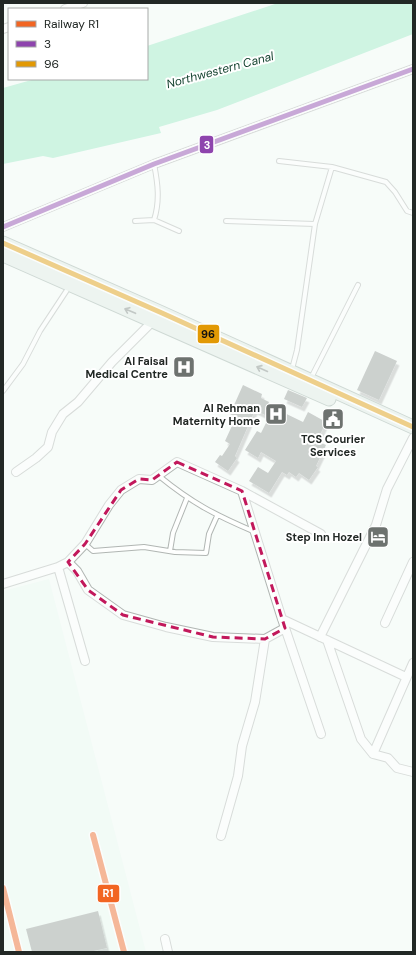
<svg xmlns="http://www.w3.org/2000/svg" width="416" height="955" font-family="'DM Sans',sans-serif">
<style>
.built{fill:#eafaf1}
.water{fill:#9deac6}
.building{fill:#989d9a;filter:url(#shadow)}
.lines{fill:none;stroke-linecap:round;stroke-linejoin:round}
.service-casing{stroke:#b1b6b3;stroke-width:6}
.minor-casing{stroke:#b1b6b3;stroke-width:10}
.primary-casing{stroke:#9cafa6;stroke-width:15}
.service{stroke:#fefffe;stroke-width:4}
.minor{stroke:#fefffe;stroke-width:8}
.primary{stroke:#dfeae5;stroke-width:13}
.bus-1-casing{stroke:#fff;stroke-width:8}
.bus-2-casing{stroke:#fff;stroke-width:8}
.bus-1{stroke:#8e44ad;stroke-width:5}
.bus-2{stroke:#e29904;stroke-width:5}
.rail-1-casing{stroke:#fff;stroke-width:9}
.rail-1{stroke:#f26522;stroke-width:6}
.oneway{stroke:#808985}
.marked{fill:none;stroke:#c2185b;stroke-width:3;stroke-dasharray:8 5;stroke-linejoin:round}
.labels{text-anchor:middle;stroke-width:4;stroke-linejoin:round;paint-order:stroke}
.poi-label{font-size:11px;font-weight:bold;fill:#222825;stroke:#fff;text-anchor:end}
.water-label{font-size:12px;font-style:italic;fill:#0f3f2b;stroke:#fff}
.line-badge{stroke:#fff;stroke-width:1.5}
.badge-label{font-size:11px;text-anchor:middle;font-weight:bold;fill:#fff}
.pale-badge-label{font-size:11px;text-anchor:middle;font-weight:bold;fill:#111}
</style>
<defs>
<filter id="shadow"><feDropShadow dx="2.5" dy="4.5" stdDeviation="0" flood-color="#0004"/></filter>
</defs>
<rect width="100%" height="100%" fill="#f7fcf9"/>
<path class="built" d="M49,579L146,952H3V591Z"/>
<path class="water" d="M278,3H413V34L217,110L159,127L161,133L53,158L43,156L3,164V88L35,79H147V46Z"/>
<path class="building" d="M375,351L397,361L379,400L357,390Z
M243,385L262,394L261,398L269,402L268,405L303,422L308,412L326,422L317,441L326,445L316,466L318,467L309,480L299,473L296,477L289,472L287,475L282,472L269,493L249,481L258,467L268,473L276,461L261,452L258,458L245,450L257,431L261,433L269,417L255,410L235,456L237,458L228,471L215,462L220,455L222,456L230,444L225,441L236,417L230,414Z
M288,390L307,398L302,407L284,399Z
M98,911L107,948L89,952H32L26,929Z"/>
<g class="lines">
<g class="service-casing">
<path id="service" d="M279,161L332,167L386,182L395,192L407,211L413,213
M154,220C160,201 158,184 154,164
M135,221L154,220L179,231
M226,221L315,224
M292,369L297,350L315,224L332,167
M311,378L358,285
M3,391L23,364L40,331L69,287
M159,476C192,503 215,515 255,532
M85,544L93,551L144,547L175,552L206,553L209,534L217,516
M170,551L173,533L187,498"/>
</g>
<g class="minor-casing">
<path id="minor" d="M65,9L83,3
M3,29L9,27
M3,227L154,164L413,69
M16,472L36,458L48,447L52,432L63,414L78,402L112,362L155,319
M242,491L282,619L321,734
M68,562L77,571L88,590L123,615L166,627L213,637L265,639L285,628
M58,567L85,661
M3,584L58,567L68,562L85,544L109,505L121,490L139,479L152,480L177,462L242,491L321,534
M282,619L406,677
M385,623L413,562
M320,637L376,525L387,489L413,438
M327,640L361,739L373,754L388,758L397,768L413,772
M373,754L413,663
M221,836L238,776L242,746L255,702L265,639
M165,939L168,952"/>
</g>
<g class="primary-casing">
<path id="primary" d="M3,243L162,313L413,427
M3,255L329,399"/>
</g>
<use href="#service" class="service"/>
<use href="#minor" class="minor"/>
<use href="#primary" class="primary"/>
<g class="bus-1-casing">
<path id="bus-1" d="M3,227L154,164L413,69"/>
</g>
<g class="bus-2-casing">
<path id="bus-2" d="M3,243L162,313L413,427"/>
</g>
<use href="#bus-1" class="bus-1"/>
<use href="#bus-2" class="bus-2"/>
<g class="rail-1-casing">
<path id="rail-1" d="M93,835L124,952
M3,888L19,952"/>
</g>
<use href="#rail-1" class="rail-1"/>
</g>
<defs><path id="oneway-shaft" d="M-6 0H5M1.5-3L5.5 0L1.5 3" fill="none" stroke-width="1.6" stroke-linecap="round" stroke-linejoin="round"/></defs>
<g class="oneway">
<use href="#oneway-shaft" transform="translate(130 311) rotate(-157)"/>
<use href="#oneway-shaft" transform="translate(262 369) rotate(-156)"/>
</g>
<path d="M0 0H416V955H0ZM177,462L242,491L285,628L265,639L213,637L123,615L88,590L68,562L85,544L121,490L139,479L152,480Z" fill="#f7fcf9" fill-opacity=".55" fill-rule="evenodd"/>
<path class="marked" d="M177,462L242,491L285,628L265,639L213,637L123,615L88,590L68,562L85,544L121,490L139,479L152,480Z"/>
<defs>
<g id="hospital-square" transform="scale(1.15)"><rect x="-9" y="-9" width="18" height="18" rx="4" fill="#6d726f" stroke="#fff"/><path d="M-5-5h3v3.5h4V-5h3V5h-3V1.5h-4V5h-3Z" fill="#fff"/></g>
<g id="civic-square" transform="scale(1.15)"><rect x="-9" y="-9" width="18" height="18" rx="4" fill="#6d726f" stroke="#fff"/><path d="M-.6-6.5H3V-4.5H.6V-3L4-1V1h2V6H-6V1h2V-1L-.6-3ZM-1.2 2.5V6h2.4V2.5Z" fill="#fff"/></g>
<g id="hotel-square" transform="scale(1.15)"><rect x="-9" y="-9" width="18" height="18" rx="4" fill="#6d726f" stroke="#fff"/><path d="M-6-4.5h1.5V1H6V5H4.5V3h-9V5H-6ZM-4 0a1.8 1.8 0 1 1 3.6 0ZM.5 0V-2.5h3Q6-2.5 6 0Z" fill="#fff"/></g>
</defs>
<g fill-rule="evenodd">
<use href="#hospital-square" x="184" y="367"/>
<use href="#hospital-square" x="276" y="414"/>
<use href="#civic-square" x="333" y="419"/>
<use href="#hotel-square" x="378" y="537"/>
</g>
<g class="labels">
<g class="poi-label">
<text x="168" y="365">Al Faisal<tspan x="168" dy="13">Medical Centre</tspan></text>
<text x="260" y="412">Al Rehman<tspan x="260" dy="13">Maternity Home</tspan></text>
<text x="333" y="443" text-anchor="middle">TCS Courier<tspan x="333" dy="13">Services</tspan></text>
<text x="362" y="541">Step Inn Hozel</text>
</g>
<g class="water-label">
<text transform="translate(220 70) rotate(-15)" y="4">Northwestern Canal</text>
</g>
</g>
<g class="line-badge">
<rect x="199" y="135" width="15" height="19" rx="4" fill="#8e44ad"/>
<rect x="197" y="324" width="23" height="20" rx="4" fill="#e29904"/>
<rect x="97" y="884" width="23" height="19" rx="4" fill="#f26522"/>
</g>
<g class="badge-label">
<text x="207" y="149">3</text>
<text x="108" y="897">R1</text>
</g>
<g class="pale-badge-label">
<text x="208" y="338">96</text>
</g>
<rect width="416" height="955" fill="none" stroke="#222825" stroke-width="8"/>
<rect x="8" y="8" width="140" height="72" fill="#ffffff" stroke="#a7a9a8"/>
<rect x="16" y="21" width="20" height="6" fill="#f26522" stroke="#a7a9a8"/>
<text x="44" y="28" font-size="12" fill="#222825">Railway R1</text>
<rect x="16" y="41" width="20" height="6" fill="#8e44ad" stroke="#a7a9a8"/>
<text x="44" y="48" font-size="12" fill="#222825">3</text>
<rect x="16" y="61" width="20" height="6" fill="#e29904" stroke="#a7a9a8"/>
<text x="44" y="68" font-size="12" fill="#222825">96</text>
</svg>
